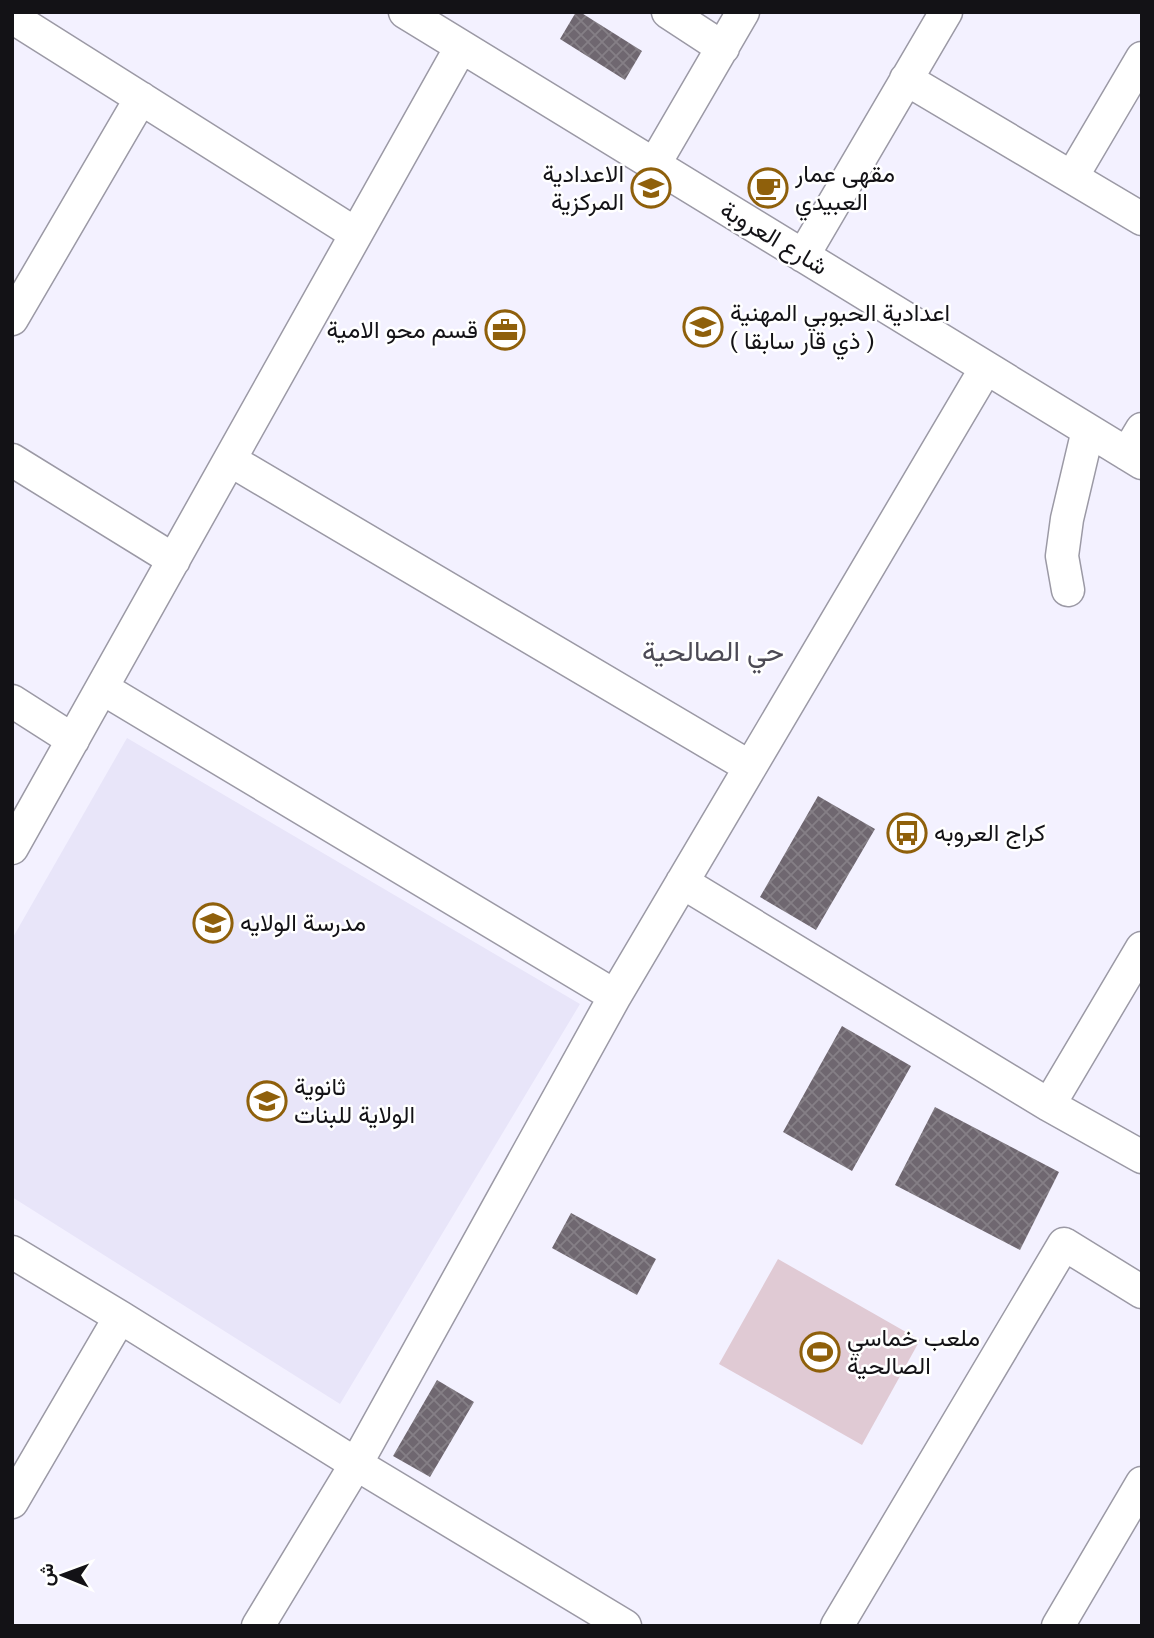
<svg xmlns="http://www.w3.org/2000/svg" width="1154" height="1638" font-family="'Roboto Serif',Vazirmatn,serif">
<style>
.built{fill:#e8e5f9}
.grass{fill:#e0cad4}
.building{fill:url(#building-cross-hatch)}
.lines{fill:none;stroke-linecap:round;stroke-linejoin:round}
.minor-casing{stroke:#9b99a5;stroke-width:35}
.minor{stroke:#fff;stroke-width:32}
.labels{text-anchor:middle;stroke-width:5;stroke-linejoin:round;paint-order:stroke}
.poi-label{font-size:24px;fill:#131216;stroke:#fff;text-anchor:start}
.street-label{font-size:24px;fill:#131216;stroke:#fff}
.quarter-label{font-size:28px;fill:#4c4a55;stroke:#fff}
</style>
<defs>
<pattern id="building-cross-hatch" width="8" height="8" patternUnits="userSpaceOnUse" patternTransform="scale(1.75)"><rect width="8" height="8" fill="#6f6770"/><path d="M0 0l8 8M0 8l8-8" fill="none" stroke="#857f86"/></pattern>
</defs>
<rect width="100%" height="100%" fill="#f3f1ff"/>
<path class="built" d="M127,738L580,1004L340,1404L12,1197V939Z"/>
<path class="grass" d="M778,1259L920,1340L862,1445L719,1364Z"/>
<path class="building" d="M576,12H580L642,51L625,80L560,39Z
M818,796L875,829L816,930L760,897Z
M842,1026L911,1066L852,1171L783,1132Z
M935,1107L1059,1172L1020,1250L895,1185Z
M571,1213L656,1259L637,1295L552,1248Z
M437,1380L474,1402L430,1477L393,1456Z"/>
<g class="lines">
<g class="minor-casing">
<path id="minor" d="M405,12L1142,463
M668,12L723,48
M12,17L356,234
M906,79L1142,219
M654,165L743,12
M1072,177L1142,58
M803,256L946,12
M12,319L141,98
M1127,454L1142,429
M12,460L174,560
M230,460L750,767
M1068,590L1062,556L1067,519L1088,430
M102,688L615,996
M12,701L73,740
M12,848L461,47
M682,882L1049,1105L1142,1157
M1049,1105L1142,948
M12,1252L120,1317L356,1464L625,1626
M12,1502L120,1317
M258,1626L356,1464L615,996L986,368
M837,1626L1064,1244L1142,1292
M1058,1626L1142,1483"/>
</g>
<use href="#minor" class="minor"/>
</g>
<defs>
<g id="school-ring" transform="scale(2.0125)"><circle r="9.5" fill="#fff" stroke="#8f600b" stroke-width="1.5"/><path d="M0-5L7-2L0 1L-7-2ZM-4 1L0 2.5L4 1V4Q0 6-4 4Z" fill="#8f600b"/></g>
<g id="cafe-ring" transform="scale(2.0125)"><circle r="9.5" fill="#fff" stroke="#8f600b" stroke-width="1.5"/><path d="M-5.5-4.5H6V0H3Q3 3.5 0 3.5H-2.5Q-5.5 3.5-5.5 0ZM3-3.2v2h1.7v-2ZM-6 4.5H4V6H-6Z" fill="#8f600b"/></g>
<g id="office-ring" transform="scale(2.0125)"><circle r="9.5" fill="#fff" stroke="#8f600b" stroke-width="1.5"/><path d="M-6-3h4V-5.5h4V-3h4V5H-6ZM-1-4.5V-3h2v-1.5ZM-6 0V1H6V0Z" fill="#8f600b"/></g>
<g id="bus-ring" transform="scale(2.0125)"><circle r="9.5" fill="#fff" stroke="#8f600b" stroke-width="1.5"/><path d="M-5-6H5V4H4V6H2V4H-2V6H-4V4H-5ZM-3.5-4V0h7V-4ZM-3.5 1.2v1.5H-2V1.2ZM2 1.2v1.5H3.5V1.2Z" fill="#8f600b"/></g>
<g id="stadium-ring" transform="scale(2.0125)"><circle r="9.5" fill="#fff" stroke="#8f600b" stroke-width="1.5"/><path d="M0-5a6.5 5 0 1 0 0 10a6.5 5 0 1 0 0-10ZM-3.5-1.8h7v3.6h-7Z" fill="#8f600b"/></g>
</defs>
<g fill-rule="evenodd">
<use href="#school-ring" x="651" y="188"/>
<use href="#cafe-ring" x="768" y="188"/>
<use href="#school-ring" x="703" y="327"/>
<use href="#office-ring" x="505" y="330"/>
<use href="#bus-ring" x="907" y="833"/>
<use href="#school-ring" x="213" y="923"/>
<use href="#school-ring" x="267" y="1101"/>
<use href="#stadium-ring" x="820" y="1352"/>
</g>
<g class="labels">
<g class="poi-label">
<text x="624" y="182" text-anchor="end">الاعدادية<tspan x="624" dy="28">المركزية</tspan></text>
<text x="795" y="182">مقهى عمار<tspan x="795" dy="28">العبيدي</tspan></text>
<text x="730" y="321">اعدادية الحبوبي المهنية<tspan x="730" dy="28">( ذي قار سابقا )</tspan></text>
<text x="478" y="338" text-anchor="end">قسم محو الامية</text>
<text x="934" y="841">كراج العروبه</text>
<text x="240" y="931">مدرسة الولايه</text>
<text x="294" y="1095">ثانوية<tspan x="294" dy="28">الولاية للبنات</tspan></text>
<text x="847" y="1346">ملعب خماسي<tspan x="847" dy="28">الصالحية</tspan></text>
</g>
<g class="street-label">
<text transform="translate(774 238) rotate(31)" y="8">شارع العروبة</text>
</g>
<g class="quarter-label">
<text x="713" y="661">حي الصالحية</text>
</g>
</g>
<rect width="1154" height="1638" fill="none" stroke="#131216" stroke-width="28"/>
<g transform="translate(63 1575) rotate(271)" stroke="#ffffff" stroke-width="5" paint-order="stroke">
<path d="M0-5L12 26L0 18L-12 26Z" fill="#131216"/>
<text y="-10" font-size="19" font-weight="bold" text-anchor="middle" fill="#131216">ش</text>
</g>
</svg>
